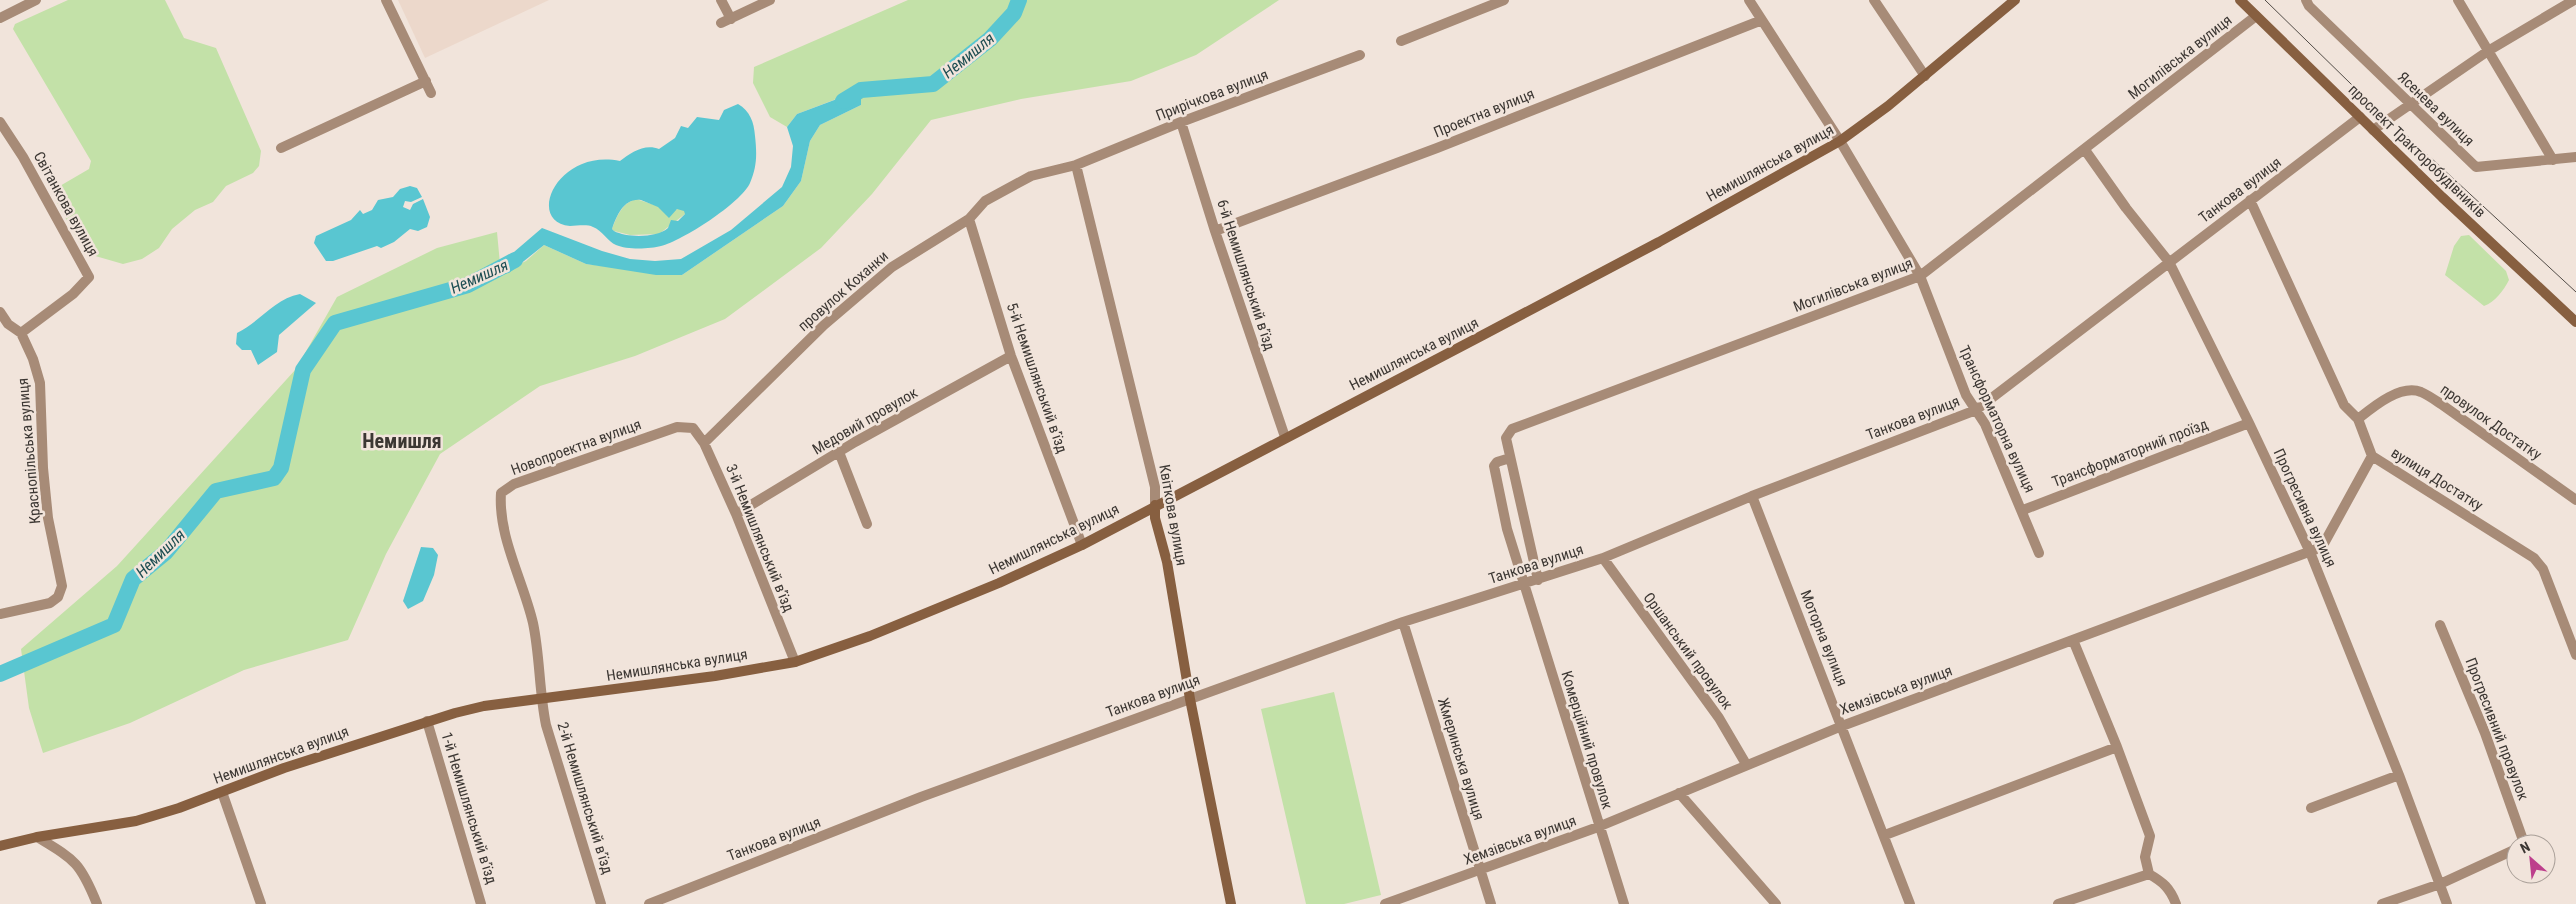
<svg xmlns="http://www.w3.org/2000/svg" width="2576" height="904" font-family="'Roboto Condensed',sans-serif">
<style>
.built{fill:#ecd8cb}
.green{fill:#c3e1a8}
.water{fill:#59c6d1;fill-rule:evenodd}
.lines{fill:none;stroke-linecap:round;stroke-linejoin:round}
.river{stroke:#59c6d1;stroke-width:16}
.street{stroke:#a78b77;stroke-width:10}
.secondary{stroke:#875f40;stroke-width:10}
.tram{stroke:#524c47;stroke-width:1}
.labels{text-anchor:middle;stroke-width:5;stroke-linejoin:round;paint-order:stroke}
.street-label{font-size:15px;fill:#3c3733;stroke:#f1e4db}
.water-label{font-size:16px;font-style:italic;fill:#1d4d52;stroke:#f1e4db}
.district-label{font-size:20px;font-weight:bold;fill:#3c3733;stroke:#f1e4db}
</style>
<rect width="100%" height="100%" fill="#f1e4db"/>
<path class="built" d="M398,0H549L425,58Z"/>
<path class="green" d="M68,0H165L184,38L216,48L261,151L259,166L253,173L226,186L213,202L195,210L172,229L159,248L142,259L123,264L85,253L55,199L53,190L89,169L91,161L13,29L15,24Z
M908,0H1279L1196,55L1131,81L1021,99L931,120L872,194L821,248L725,319L635,356L540,386L440,454L386,554L348,640L244,670L130,723L43,753L29,708L21,649L117,566L296,369L337,297L437,248L497,232L500,264L496,275L526,261L544,245L586,264L682,275L783,206L801,181L810,141L820,125L861,105L860,90L797,114L787,127L770,117L753,83L754,67Z
M636,199L673,211L680,208L685,211V214L659,234L630,235L614,231L612,229C617,216 622,203 636,199Z
M2469,235L2506,271L2509,280C2504,290 2495,302 2484,306L2445,275L2454,246L2461,236Z
M1334,692L1381,895L1344,904H1306L1261,709Z"/>
<path class="water" d="M861,90V105L820,125L810,141L801,181L783,206L682,275H656L586,264L544,245L509,273L496,275L500,264L542,228L602,251L630,259L655,261L681,259L731,230L782,187L791,167L793,146L787,127L797,114Z
M738,104C750,111 754,122 755,136C757,154 757,167 750,183C741,203 682,241 661,246C650,249 627,250 616,245C608,242 602,230 593,227C587,224 577,226 570,226C525,222 557,148 620,161C630,153 645,143 659,149L675,138L681,126L688,128L697,117L719,120L724,110ZM641,200L658,207L669,218L677,209L684,211L685,214L678,221L671,220L668,228C657,238 627,238 614,231L612,229C617,215 624,198 641,200Z
M410,186L417,188L422,197L411,202L405,201L403,207L410,210L413,204L423,199L430,217L427,227L418,231L410,229L394,242L381,248L377,246L333,261H326L314,243L316,236L351,220L360,210L363,214L372,210L378,200L393,197L400,189Z
M300,294L316,303L279,335L277,352L258,365L251,350H242L236,344L237,333C260,322 274,299 300,294Z
M421,547L433,548L438,555L434,575L423,601L408,609L403,601Z"/>
<g class="lines">
<path class="river" d="M843,101L861,90L933,84L990,39L1014,13L1019,0
M0,674L114,625L133,579L166,552L216,491L274,478L281,468L303,370L335,323L468,285L515,260"/>
<path class="street" d="M386,0L431,93
M721,0L731,19
M1749,0L1840,141L1920,276L1966,395L1985,424L2039,553
M1874,0L1925,76
M2306,0L2309,6L2476,167L2576,157
M2458,0L2553,160
M0,18L36,0
M721,23L770,0
M1401,41L1504,0
M0,122L23,157L89,277L73,294L21,333
M1181,122L1215,231L1285,437
M2373,130L2488,51L2574,0
M281,148L426,81
M2085,150L2126,208L2169,262L2249,423L2310,552L2399,775L2447,904
M1076,165L1155,487V505
M2250,200L2344,405L2358,419L2372,456L2534,558L2543,569L2576,655
M969,219L1011,356L1082,545
M1215,231L1437,148L1762,20
M0,312L8,324L21,333
M2358,419C2373,407 2400,384 2421,392C2428,395 2435,400 2441,404L2576,500
M704,443L824,325L892,267L969,219L985,201L1031,176L1076,165L1181,122L1360,55
M839,452L867,524
M1510,458L1497,462L1494,466L1507,529L1624,904
M1752,496L1910,904
M2023,510L2249,423
M736,514L855,442L1011,356
M1603,558L1719,718L1746,764
M1538,580L1506,438L1512,429L1920,276L2256,16
M0,614L50,603L58,597L62,586L48,518L43,468L40,383L33,359L21,333
M1403,622L1491,904
M2440,625L2485,733L2523,840L2522,844
M2073,640L2117,747L2150,836L2145,857L2149,874C2163,882 2170,888 2176,904
M427,721L481,904
M222,792L261,904
M1679,793L1776,904
M2311,808L2399,775
M1885,835L2117,747
M37,837C75,860 80,862 97,904
M601,904L546,725C539,691 540,656 533,623C523,580 498,537 501,493L514,484L677,427L693,428L704,443L736,514L795,662
M649,904L921,797L1190,699L1403,622L1603,558L1752,496L1976,410L2360,117
M1385,904L1598,827L1842,726L2322,547L2372,456
M2058,904L2149,874
M2382,904L2440,884L2516,849"/>
<path class="secondary" d="M2240,0L2442,197L2576,322
M1155,505V518L1167,562L1190,699L1231,904
M0,846L37,837L136,821L179,808L284,768L455,713L484,706L715,676L795,662L870,636L999,583L1082,545L1483,335L1659,242L1840,141L1888,106L2015,0"/>
<path class="tram" d="M2265,0L2351,84L2576,292"/>
</g>
<g class="labels">
<g class="street-label">
<text transform="translate(2180 57) rotate(-38)" y="5">Могилівська вулиця</text>
<text transform="translate(1212 95) rotate(-21)" y="5">Прирічкова вулиця</text>
<text transform="translate(2436 109) rotate(44)" y="5">Ясенева вулиця</text>
<text transform="translate(1484 113) rotate(-22)" y="5">Проектна вулиця</text>
<text transform="translate(2417 151) rotate(44)" y="5">проспект Тракторобудівників</text>
<text transform="translate(1770 163) rotate(-29)" y="5">Немишлянська вулиця</text>
<text transform="translate(2240 190) rotate(-37)" y="5">Танкова вулиця</text>
<text transform="translate(66 204) rotate(61)" y="5">Світанкова вулиця</text>
<text transform="translate(1246 275) rotate(72)" y="5">6-й Немишлянський в’їзд</text>
<text transform="translate(1853 285) rotate(-21)" y="5">Могилівська вулиця</text>
<text transform="translate(843 291) rotate(-41)" y="5">провулок Коханки</text>
<text transform="translate(1414 354) rotate(-27)" y="5">Немишлянська вулиця</text>
<text transform="translate(1037 378) rotate(71)" y="5">5-й Немишлянський в’їзд</text>
<text transform="translate(1913 418) rotate(-21)" y="5">Танкова вулиця</text>
<text transform="translate(1997 419) rotate(65)" y="5">Трансформаторна вулиця</text>
<text transform="translate(865 421) rotate(-30)" y="5">Медовий провулок</text>
<text transform="translate(2491 422) rotate(35)" y="5">провулок Достатку</text>
<text transform="translate(576 447) rotate(-20)" y="5">Новопроектна вулиця</text>
<text transform="translate(29 451) rotate(-95)" y="5">Краснопільська вулиця</text>
<text transform="translate(2130 453) rotate(-21)" y="5">Трансформаторний проїзд</text>
<text transform="translate(2437 479) rotate(32)" y="5">вулиця Достатку</text>
<text transform="translate(2305 508) rotate(65)" y="5">Прогресивна вулиця</text>
<text transform="translate(1173 515) rotate(80)" y="5">Квіткова вулиця</text>
<text transform="translate(760 538) rotate(68)" y="5">3-й Немишлянський в’їзд</text>
<text transform="translate(1054 539) rotate(-26)" y="5">Немишлянська вулиця</text>
<text transform="translate(1536 564) rotate(-18)" y="5">Танкова вулиця</text>
<text transform="translate(1824 638) rotate(68)" y="5">Моторна вулиця</text>
<text transform="translate(1688 651) rotate(54)" y="5">Оршанський провулок</text>
<text transform="translate(677 665) rotate(-9)" y="5">Немишлянська вулиця</text>
<text transform="translate(1896 690) rotate(-20)" y="5">Хемзівська вулиця</text>
<text transform="translate(1153 696) rotate(-20)" y="5">Танкова вулиця</text>
<text transform="translate(2497 729) rotate(69)" y="5">Прогресивний провулок</text>
<text transform="translate(1587 740) rotate(73)" y="5">Комерційний провулок</text>
<text transform="translate(281 755) rotate(-20)" y="5">Немишлянська вулиця</text>
<text transform="translate(1461 759) rotate(73)" y="5">Жмеринська вулиця</text>
<text transform="translate(585 798) rotate(73)" y="5">2-й Немишлянський в’їзд</text>
<text transform="translate(469 808) rotate(73)" y="5">1-й Немишлянський в’їзд</text>
<text transform="translate(774 839) rotate(-21)" y="5">Танкова вулиця</text>
<text transform="translate(1520 840) rotate(-20)" y="5">Хемзівська вулиця</text>
</g>
<g class="water-label">
<text transform="translate(968 55) rotate(-39)" y="6">Немишля</text>
<text transform="translate(479 276) rotate(-24)" y="6">Немишля</text>
<text transform="translate(160 553) rotate(-44)" y="6">Немишля</text>
</g>
<g class="district-label">
<text x="402" y="448">Немишля</text>
</g>
</g>
<g transform="translate(2531 859) rotate(333)"><circle r="24" fill="#f1e4db" stroke="#a99f98"/>
<path d="M0-4L9 19L0 12L-9 19Z" fill="#bd3f8c"/>
<text y="-8" font-size="14" font-weight="bold" text-anchor="middle" fill="#3c3733">N</text>
</g>
</svg>
